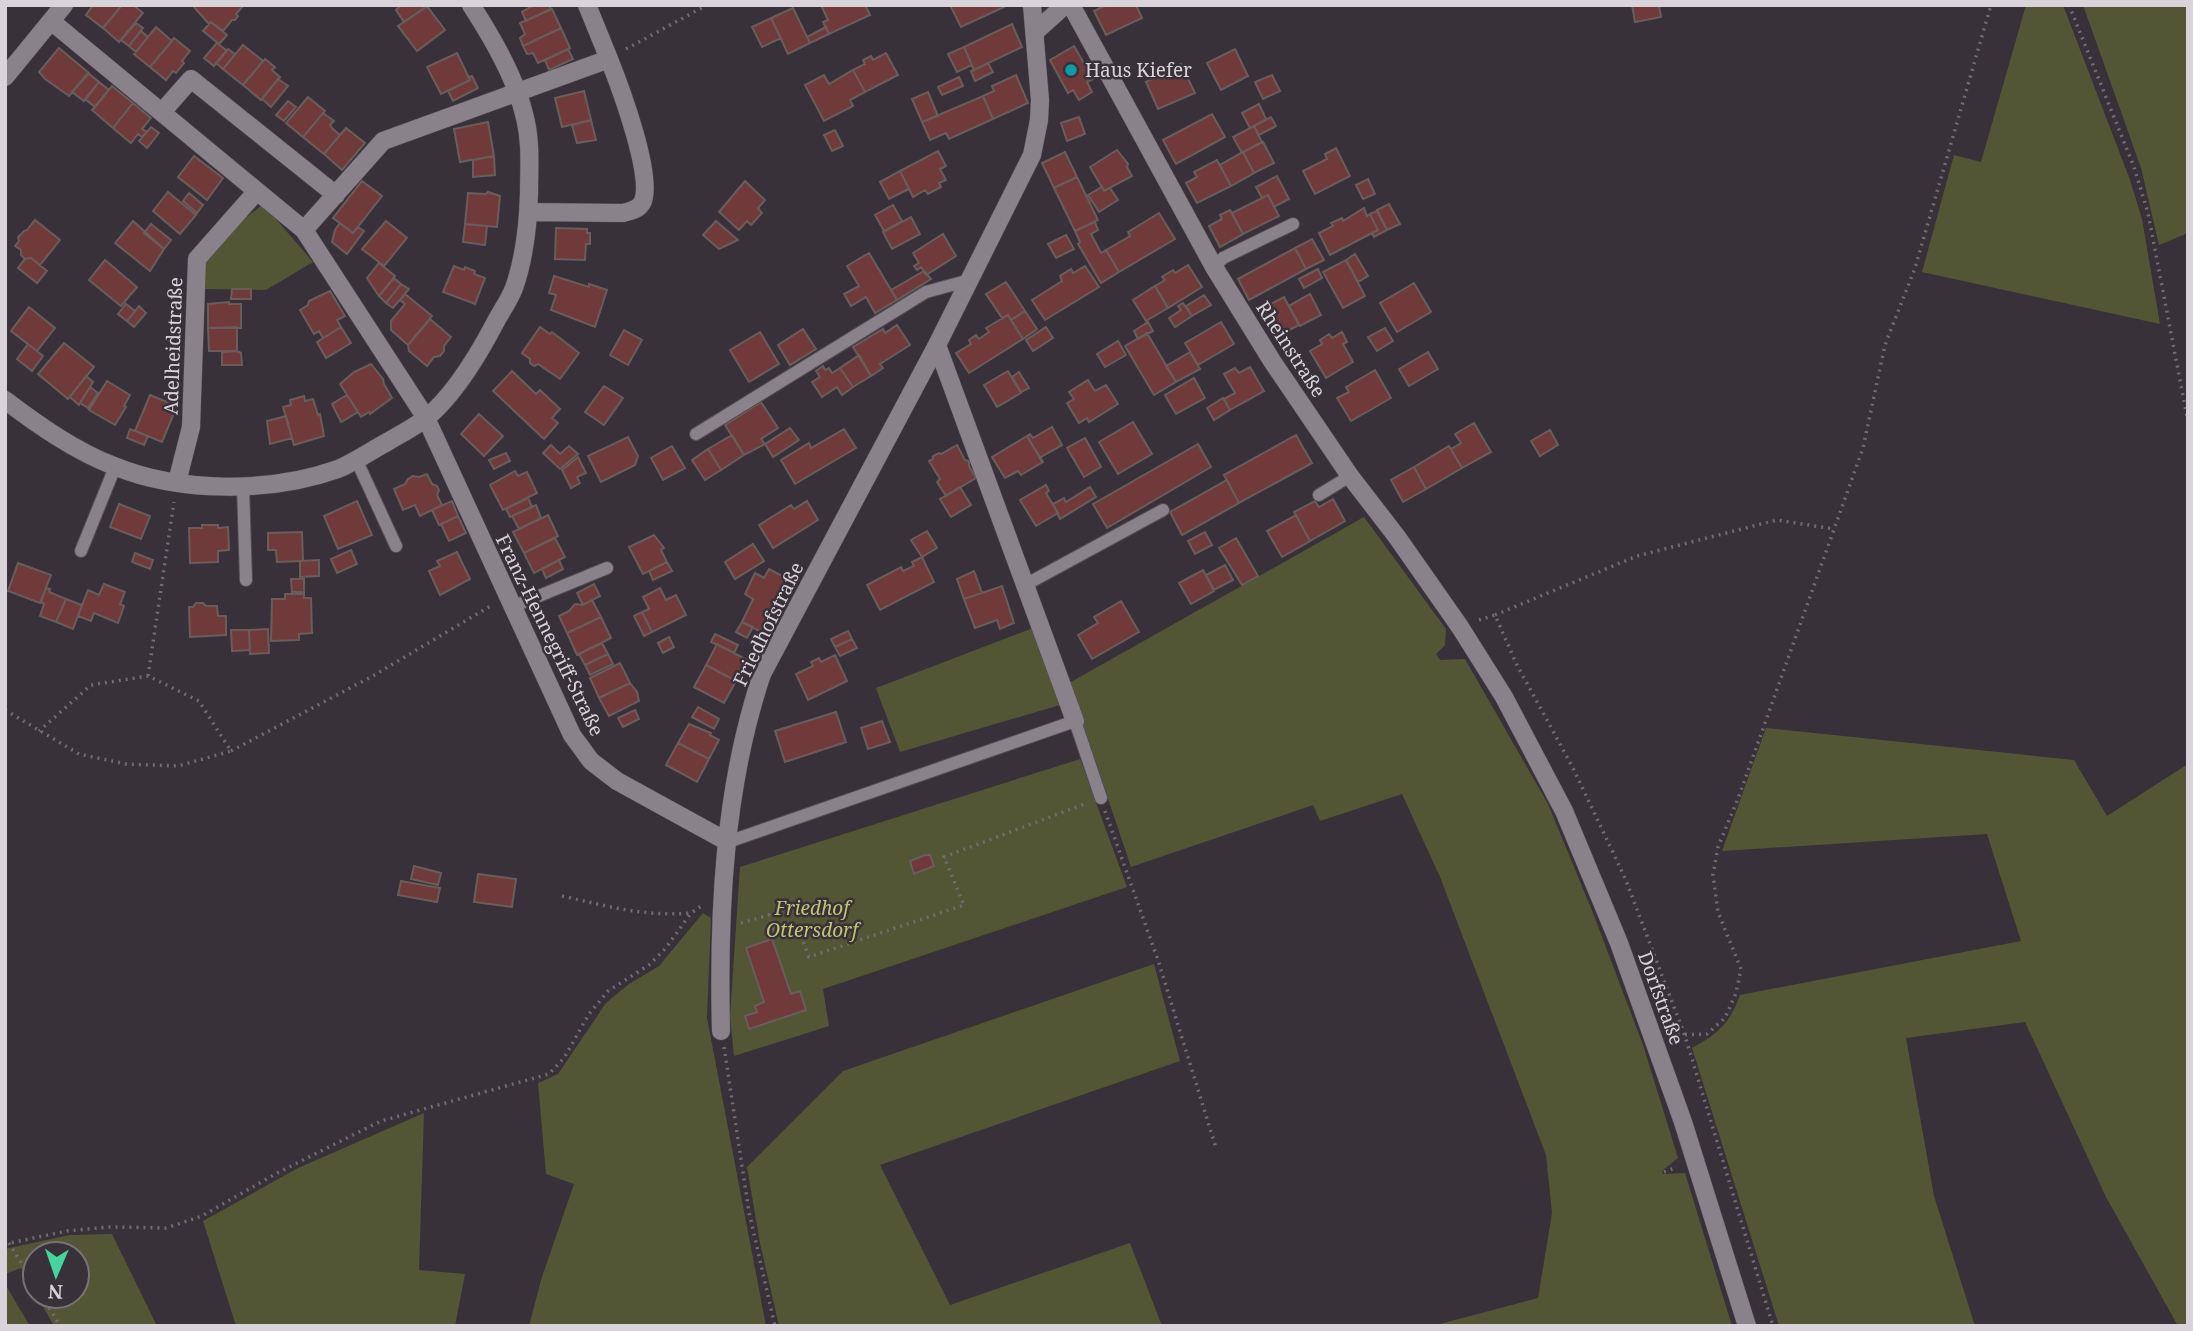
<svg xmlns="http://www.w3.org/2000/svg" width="2193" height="1331" font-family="'Noto Serif',serif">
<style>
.green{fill:#535635}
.building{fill:#713a3a;stroke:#695d5c;stroke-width:2}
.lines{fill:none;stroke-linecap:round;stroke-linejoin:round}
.service-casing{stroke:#534d54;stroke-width:14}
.minor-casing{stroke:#534d54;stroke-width:19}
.secondary-casing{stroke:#534d54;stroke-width:19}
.path{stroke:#716b72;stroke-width:3.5;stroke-dasharray:2 5;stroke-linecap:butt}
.service{stroke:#8a828b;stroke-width:12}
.minor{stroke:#8a828b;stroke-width:18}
.secondary{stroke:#8a828b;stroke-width:18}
.culture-dot{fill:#0f9aa8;stroke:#383139;stroke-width:2.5}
.labels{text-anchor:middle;stroke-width:5;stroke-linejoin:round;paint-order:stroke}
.poi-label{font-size:19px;fill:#d8d4d9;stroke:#383139;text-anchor:start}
.street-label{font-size:19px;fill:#d8d4d9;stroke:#383139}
.park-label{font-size:19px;font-style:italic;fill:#bfc672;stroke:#383139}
</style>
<rect width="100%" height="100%" fill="#383139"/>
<path class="green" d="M2026,5H2063L2130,180L2142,219L2160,324L1922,272L1954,155L1981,162Z
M2083,5H2188V233L2159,245L2141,168Z
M263,204L313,262L266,290L202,289L204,262L217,241Z
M1364,517L1446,629L1445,645L1436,654L1440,660L1465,659L1548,804L1593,913L1643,1045L1678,1158L1662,1171L1663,1174L1685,1173L1732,1326H1432L1538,1298L1552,1213L1546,1155L1440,877L1402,794L1320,821L1313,805L1131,867L1069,683Z
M1033,628L1060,705L900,752L876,688Z
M1766,728L2074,760L2107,816L2188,764V1326H2178L2106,1197L2025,1022L1906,1038L1934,1196L1975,1326H1779L1692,1048C1718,1034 1730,1023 1740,995L2021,941L1987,834L1722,851Z
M1080,759L1127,887L823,989L829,1026L734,1056L730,1016L740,867Z
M703,913L711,918L707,1018L766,1326H529L541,1280L574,1184L546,1174L538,1083L558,1074L606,1003L629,984L659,966Z
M1154,964L1180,1061L880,1165L950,1305L1130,1243L1162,1326H779L760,1243L747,1167L843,1071Z
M424,1113L419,1270L465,1274L455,1326H236L203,1221L298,1168Z
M112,1234L157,1326H54L37,1296H77V1254H35V1293L21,1268L5,1274V1249L70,1235Z
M5,1284L30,1326H5Z"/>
<path class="building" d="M93,5H122L103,28L86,15Z
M122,5H133L143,13L119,42L103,28Z
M196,5H244L236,14L238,16L235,20H232L223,31L211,22L209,24L194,7Z
M401,5H426L427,6L404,22L396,10Z
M534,5H549L551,9L526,21L522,12Z
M821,5H865L870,15L829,34L823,22L828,20Z
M950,5H1003L1004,7L961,27Z
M1106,5H1136L1142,18L1106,35L1094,11Z
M1632,5H1659L1661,17L1635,22Z
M427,6L445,30L417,51L398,26Z
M793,8L810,43L788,54L771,18Z
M552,9L561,28L523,46L520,38L525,34L520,23Z
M771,18L781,38L762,47L752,27Z
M211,22L227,35L219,44L203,31Z
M136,23L143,28L129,46L121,40Z
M1012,24L1022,47L974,70L964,47Z
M156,27L172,41L150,67L134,54Z
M826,27L829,34L810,43L807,37Z
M561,28L570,48L538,63L533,53L527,54L523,46Z
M141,31L148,37L136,52L129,46Z
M174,38L190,51L182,61L184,63L176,73L173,71L166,80L150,67Z
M217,43L227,51L214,66L204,58Z
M243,45L263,61L243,85L223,69Z
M1074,46L1093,79L1087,82L1092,92L1079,100L1073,90L1068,93L1050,60Z
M964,47L972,65L957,72L948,54Z
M59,48L89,73L69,96L45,79L39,72Z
M228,49L235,54L223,69L216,63Z
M568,49L573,59L549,70L545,60Z
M1235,49L1248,76L1221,90L1207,63Z
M457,53L470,80L441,94L427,67Z
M886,53L898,75L865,92L853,70L865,64L863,60L871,56L873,60Z
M265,59L275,67L272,70L280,77L261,100L243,85Z
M988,63L993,72L975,81L971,71Z
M1181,64L1195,93L1158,109L1146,82Z
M853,70L865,92L850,100L853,106L824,121L805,85L824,75L829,84Z
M88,73L99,82L84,101L72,92Z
M1016,75L1028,103L993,119L983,96L994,91L992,86Z
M1272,75L1280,91L1263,99L1255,82Z
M472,76L478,88L453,101L448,91L470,80L469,77Z
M959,77L963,86L942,95L938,87Z
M278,79L288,86L271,107L262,99Z
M99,82L109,90L95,107L85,99Z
M112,86L133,103L113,128L92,110Z
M584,91L591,120L562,127L555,98Z
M928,92L938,116L922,122L912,99Z
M983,96L993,119L949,139L946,133L930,140L922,122Z
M308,97L325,111L303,137L286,123Z
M288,101L296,107L284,121L276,115Z
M133,103L151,118L142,129L147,132L142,137L138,134L131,143L113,128Z
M1259,104L1266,119L1250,128L1242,113Z
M323,113L334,121L330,125L332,128L340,135L324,154L303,137Z
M1212,114L1225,137L1176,164L1163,140Z
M1079,117L1085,134L1067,141L1061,123Z
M1271,117L1276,126L1259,135L1254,126Z
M591,120L596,140L577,143L572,125Z
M488,122L494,156L460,162L454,129Z
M1254,126L1262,142L1242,153L1233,137Z
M151,127L159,133L147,148L139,141Z
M346,128L365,143L342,170L324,154Z
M835,130L843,146L832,151L824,135Z
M1263,142L1274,163L1254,173L1243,152Z
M1336,148L1350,176L1315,194L1303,171L1327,159L1325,154Z
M1117,150L1128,164L1127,167L1132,176L1104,191L1090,167Z
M938,151L946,166L940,169L946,180L939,183L941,187L928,194L925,190L913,197L900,171Z
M1065,152L1077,177L1054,188L1042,163Z
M1243,152L1254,173L1231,186L1220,165Z
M194,156L223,178L207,200L178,177Z
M494,156L495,175L473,177V160Z
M1217,160L1231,186L1197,203L1186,183L1197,177L1194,172Z
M900,171L909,189L889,199L880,182Z
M1277,176L1289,199L1274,207L1268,195L1262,198L1256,187Z
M1077,177L1098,220L1075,231L1054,188Z
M1368,179L1375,194L1363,199L1356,185Z
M362,181L382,196L353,233L333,218Z
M745,181L765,200L758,208L762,213L751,225L747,221L739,230L719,212Z
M1102,187L1104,191L1110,188L1118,200L1099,212L1088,195Z
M168,192L196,215L180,234L153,211Z
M488,192L500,196L497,227L465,224L468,193L486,194Z
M189,193L203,205L197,213L183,201Z
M1268,195L1279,216L1243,234L1232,213Z
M1389,204L1400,224L1387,230L1377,210Z
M893,205L902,221L884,231L875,215Z
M1364,208L1367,216L1370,214L1378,230L1330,255L1319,233L1333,226L1331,223L1342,218L1343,221Z
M1230,210L1243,234L1220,247L1209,226L1222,219L1220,215Z
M1377,211L1387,230L1374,237L1372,233L1378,230L1370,214Z
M1159,213L1175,239L1119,272L1106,250L1130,236L1128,232Z
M911,217L920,234L892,249L883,232Z
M35,220L60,240L40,265L31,258L25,259L21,255V250L15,246L19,241L18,237L24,231L27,230Z
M133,221L164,249L150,271L115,243Z
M386,221L407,238L384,266L362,249Z
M716,221L738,240L719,249L703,235Z
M1095,222L1098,230L1091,234L1101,253L1106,250L1119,272L1101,283L1078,244L1080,242L1075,231Z
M340,223L353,233L358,227L364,231L347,254L332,242L335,230Z
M151,224L171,240L164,249L144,233Z
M465,224L487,226L485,245L463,242Z
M556,228L587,229V233H590V244H586L585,260L555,259Z
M943,234L956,256L926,275L921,267L917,270L914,266L919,263L913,253Z
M1066,235L1074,249L1056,258L1048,244Z
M1312,239L1324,260L1306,269L1295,248Z
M1295,248L1306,269L1249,300L1238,279Z
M869,253L897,300L875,313L866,297L851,306L844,294L859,286L847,266Z
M1355,254L1368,276L1358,282L1346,260Z
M31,258L47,271L37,283L18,268L25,259Z
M105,260L137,287L121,306L89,280Z
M1346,260L1365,296L1343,308L1323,272Z
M379,263L395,276L379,296L367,278Z
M1188,265L1202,287L1168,308L1155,286L1165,280L1162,277L1173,270L1175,273Z
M454,266L464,270L465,267L475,271L474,274L485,278L475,304L443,292Z
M1085,266L1099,287L1045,320L1032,300L1062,281L1060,276L1071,269L1073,273Z
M1318,269L1322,278L1304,288L1299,279Z
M924,271L931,279L897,300L891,290Z
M554,276L589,287V284L607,290L595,327L551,310L556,295L549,293Z
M394,278L401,284L386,303L379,296Z
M1006,282L1025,311L1011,320L1008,315L1002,318L986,294Z
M1414,283L1431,312L1397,332L1380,303Z
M401,284L409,289L393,308L386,303Z
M1155,286L1168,308L1146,321L1133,300Z
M232,289H251V299H231Z
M330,291L345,316L337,320L341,327L323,338L319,331L314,334L300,310L308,305L309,301Z
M405,294L432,316L408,345L391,330V321L405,304L400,300Z
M1310,294L1321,315L1300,326L1289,306Z
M1204,295L1211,305L1192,316L1186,306Z
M1284,297L1299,325L1274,338L1262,316L1272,311L1269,305Z
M229,302V304H241V328H208V304Z
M1183,303L1192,316L1175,327L1169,318L1181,310L1178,306Z
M126,304L135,311L127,321L118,314Z
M139,306L146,313L134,327L127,321Z
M29,307L55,328L37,351L11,331Z
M1025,311L1037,329L1023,339L1011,320Z
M1008,315L1023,339L969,373L956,353L971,344L969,340L976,335L979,339L989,332L986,328Z
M430,319L451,337L444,346V351L440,356L434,357L427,366L409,351L408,345Z
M1148,322L1153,331L1138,339L1134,331Z
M1221,322L1234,344L1198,365L1185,343Z
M897,325L910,345L880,364L883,368L871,376L853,347L883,329L885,333Z
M237,327V351H209L208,328Z
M341,327L351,343L326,358L317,342Z
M540,327L550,334L552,332L579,353L560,379L538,364L534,366L530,363V359L522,353Z
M1046,327L1053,338L1033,351L1026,340Z
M1385,328L1393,341L1377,351L1368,337Z
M803,329L816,349L790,365L778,345Z
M624,330L642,340L628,365L610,355Z
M760,332L779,364L749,382L730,350Z
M1342,332L1347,342L1343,344L1353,362L1326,378L1310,351L1322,344L1320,340L1329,334L1332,338Z
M1147,333L1176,382L1154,395L1125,346Z
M1118,341L1126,355L1105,367L1097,354Z
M64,343L94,367L68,399L38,374Z
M28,344L43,356L32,371L17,359Z
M237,351L241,353L242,365H222V352Z
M1190,352L1200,369L1176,382L1166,366Z
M1428,352L1438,369L1409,386L1399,369Z
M859,355L871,376L853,387L840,368Z
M371,364L383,379L384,384L392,398L370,414L369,412L361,417L340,384L354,372Z
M823,366L825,370L829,368L832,373L840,368L853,387L842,395L837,387L822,397L812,382L820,377L816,371Z
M1250,367L1264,391L1230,410L1224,399L1235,393L1224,374L1235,368L1239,373Z
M1375,370L1391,398L1351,421L1337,398L1349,392L1346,387Z
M512,371L536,394L540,390L560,409L552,418L558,423L544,439L493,391Z
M1008,371L1021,393L997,407L984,385Z
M1019,372L1029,388L1021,392L1012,377Z
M86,376L93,382L79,405L70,397Z
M1194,378L1205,398L1176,414L1165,395Z
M1088,380L1095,391L1106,385L1118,404L1089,422L1087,418L1079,423L1067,403L1074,399L1069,392Z
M107,381L130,395L124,406L126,407L115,425L89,410Z
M604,386L623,398L604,425L585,412Z
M90,387L98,393L88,408L80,403Z
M150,395L177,406L162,442L135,431Z
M347,395L358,412L341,422L332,404Z
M304,396L305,401L313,399L318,415L320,414L324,436L294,445L283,407L291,405L290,400Z
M1223,398L1230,410L1214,420L1207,408Z
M761,402L778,428L761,439L765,444L744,455L725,425Z
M479,414L503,436L484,456L461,434Z
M286,416L292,438L270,444L267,421Z
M1133,422L1152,454L1118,474L1099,442Z
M1474,423L1491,452L1462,468L1451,449L1461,443L1455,434Z
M1052,427L1062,445L1041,457V460L1027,436L1030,434L1033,438Z
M790,428L799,440L773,457L765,444Z
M130,429L148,436L144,445L127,438Z
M844,429L856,448L795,484L781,460L809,443L811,448Z
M1550,430L1558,445L1540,456L1531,441Z
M732,435L744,455L721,470L708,449Z
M1296,435L1312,463L1239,503L1224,475Z
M1027,436L1043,462L1021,475L1018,471L1005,478L992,457Z
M628,437L638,456L635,465L601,482L588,456Z
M1085,438L1101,467L1084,477L1067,448Z
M1198,444L1211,467L1107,528L1093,504Z
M551,445L560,454L569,446L578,454L560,469L543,453Z
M957,445L965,460L969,461V466L976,478L946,496L937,482L940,479L929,461L933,459V456L939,453L941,454Z
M672,446L685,468L663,480L651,458Z
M1449,446L1462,468L1426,489L1414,467Z
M708,449L721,470L705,480L692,460Z
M506,453L510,461L494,469L489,460Z
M578,457L586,473L577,477L580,483L571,488L562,470Z
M1414,467L1426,489L1403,502L1391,480Z
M515,471L518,476L527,472L537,493L503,510L490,485Z
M427,474L432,484L437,486L439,490L437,495L442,505L420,516L415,505L403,510L394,489L405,484L408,479L413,476L419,477Z
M1227,480L1239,503L1182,535L1170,512Z
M1046,485L1049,491L1046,493L1058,513L1036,526L1020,500Z
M960,487L971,505L951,517L940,499Z
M1090,487L1096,497L1060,519L1053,504L1064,498L1066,502Z
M528,498L532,507L510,517L506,509Z
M1333,499L1345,521L1310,541L1294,512L1315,501L1319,507Z
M357,501L372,535L338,549L324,516Z
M452,501L458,516L439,525L432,510Z
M807,501L818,520L773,548L759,525L791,505L794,509Z
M119,504L150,516L141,539L110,527Z
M536,505L541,518L519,529L512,516Z
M548,515L558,536L524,553L513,532Z
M1296,515L1310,541L1282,557L1267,531Z
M458,516L466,533L449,541L441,524Z
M202,525H218V528L228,527L229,550L218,551V562L190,563L189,528H202Z
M927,531L937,548L922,557L911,540Z
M302,532L303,561L277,562L276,550H268V533Z
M1205,532L1212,545L1195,554L1188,541Z
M654,535L664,548L661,550L667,562L643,574L629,547Z
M555,538L565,557L534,573L524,553Z
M1236,538L1258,576L1242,585L1219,548Z
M753,544L764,561L735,579L725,562Z
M351,550L357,564L337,573L331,559Z
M457,552L470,579L440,595L429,571L440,566L437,561Z
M135,553L153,560L150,569L132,562Z
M922,557L934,582L880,610L867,585L901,567L903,571L914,566L912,562Z
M319,560V576L300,577V561Z
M559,560L563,569L546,578L542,569Z
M667,562L672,571L653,580L649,571Z
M18,563L51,575L40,603L8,591Z
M1225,565L1233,580L1214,590L1206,575Z
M769,569L786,578L778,598L781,600L777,609L774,607L761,632L742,622L753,599L745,594L755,573L764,578Z
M1203,570L1214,591L1191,604L1179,583Z
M974,571L982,593L964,599L957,579Z
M291,579H304V592H292Z
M104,584L125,592L120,604L124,606L118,623L94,613L91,621L78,616L88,590L99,595Z
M594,584L600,596L583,605L577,593Z
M1002,586L1014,623L1000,629L997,620L975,628L964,599Z
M46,588L50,589L49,592L66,599L56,622L40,616L44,604L41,602Z
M660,588L666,600L676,595L686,615L652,632L642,612L649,609L643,597Z
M285,594H304V598H311L312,633L299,634V640L271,641L272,599H285Z
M66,599L82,605L73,629L56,622Z
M592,600L601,617L567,633L559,616L569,611L575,604L583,605Z
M1121,601L1139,632L1092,659L1078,635L1098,623L1094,617Z
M196,603H203L206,606H217L218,616H226V635L190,637L189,607H193Z
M642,612L652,632L644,636L634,616Z
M601,617L611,638L577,655L567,633Z
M742,622L753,627L747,638L736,632Z
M268,629L269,653L250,654L249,630Z
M231,630H249L250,650L232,651Z
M848,631L852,639L835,647L831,639Z
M715,634L738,645L734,653L711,642Z
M669,637L674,647L663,653L658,643Z
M852,639L857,648L840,656L835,647Z
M602,643L608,654L585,665L579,654Z
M717,644L747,660L738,676L741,677L738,682L706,665Z
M608,654L613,664L590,675L585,665Z
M835,655L847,681L808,700L796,674L813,666L811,662L819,658L821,662Z
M620,663L630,683L599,698L590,678Z
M706,665L736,681L724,703L694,687Z
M630,683L637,692L639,701L609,716L599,698Z
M698,707L719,719L714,729L692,717Z
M635,710L639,719L623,727L618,718Z
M836,712L846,742L785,762L775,731Z
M882,721L890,742L868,749L861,728Z
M689,724L711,733L710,735L719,740L709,759L678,743Z
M678,743L709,759L697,782L666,765Z
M925,855H930L934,866L914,874L910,861Z
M414,866L441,873L438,885L411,879Z
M478,874L516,879L512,907L474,902Z
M401,881L440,888L437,902L398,895Z
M772,939L791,994L800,991L806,1010L749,1029L745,1016L757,1012L755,1006L764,1002L746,948Z"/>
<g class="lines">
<g class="service-casing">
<path id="service" d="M1214,267L1223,258L1293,224
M696,434L926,292L970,280
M356,459L396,546
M243,486L246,580
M1319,495L1350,476
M81,551L115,467
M1025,585L1163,510
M512,607L607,568
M728,842L1075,721L1101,798"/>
</g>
<g class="minor-casing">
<path id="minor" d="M587,5L609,59
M51,21L304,230L426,418L572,735L591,761L617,781L728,842
M1035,32L1065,5
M5,77L64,5
M162,112L191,79L336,195
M304,230L383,141L609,59C619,84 655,179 642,203C638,210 630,211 623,213L528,212
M937,345L1075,721
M5,400C38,425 75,451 114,466C180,493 270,493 338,469C355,462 372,450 389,441C401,434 414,427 425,419C454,396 477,357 494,325C500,313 509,301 514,288C525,257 528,226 529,194C529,178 530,162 529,146C527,97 497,45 471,5
M177,482L191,427L197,259L257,191
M721,1031C718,913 724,787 762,674L937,345L1032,155L1039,120L1040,100L1032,5"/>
</g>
<g class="secondary-casing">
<path id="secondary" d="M1071,5L1214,267L1272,361L1350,476L1397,537L1460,627L1504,697L1564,811L1619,943L1683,1122L1747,1326"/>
</g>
<path class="path" d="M2069,5L2134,167L2148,213L2188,422
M626,49L707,5
M1495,615L1637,556L1777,520L1834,529
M1479,620L1495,615L1516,663L1574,770L1625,878L1685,1036L1773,1326
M148,676L174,502
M5,710L79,754L126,764L178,766L231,751L199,701L148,676L91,685L39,731
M231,751L371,677L492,605
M1105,811L1158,960L1216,1148
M562,896C607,906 644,917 691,913
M741,923L769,915L774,929L789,924L799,931L809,957L964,905L944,857L1087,803
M1671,1035L1707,1034L1725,1018L1736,993L1741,969L1718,912L1713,875L1718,847L1739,796L1863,448L1885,345L1915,268L1991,5
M724,1047L749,1212L775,1326
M1664,1172L1677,1167
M9,1243L35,1285
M5,1244L67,1231L109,1227L166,1228L202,1216L277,1173L381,1121L549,1074L564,1058L589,1014L608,991L649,965L665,949L691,913L703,905
M42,1296L60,1326"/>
<use href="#service" class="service"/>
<use href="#minor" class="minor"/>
<use href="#secondary" class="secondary"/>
</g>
<circle class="culture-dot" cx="1071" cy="70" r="7"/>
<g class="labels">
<g class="poi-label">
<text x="1085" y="77">Haus Kiefer</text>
</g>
<g class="street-label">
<text transform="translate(173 346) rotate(-88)" y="7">Adelheidstraße</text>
<text transform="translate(1291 349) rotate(57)" y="7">Rheinstraße</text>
<text transform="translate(768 624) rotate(-64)" y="7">Friedhofstraße</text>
<text transform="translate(550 635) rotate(64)" y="7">Franz-Hennegriff-Straße</text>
<text transform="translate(1661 998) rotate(70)" y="7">Dorfstraße</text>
</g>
<g class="park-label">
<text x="812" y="915">Friedhof<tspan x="812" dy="22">Ottersdorf</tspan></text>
</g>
</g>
<rect width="2193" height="1331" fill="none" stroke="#d8d4d9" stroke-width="14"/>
<g transform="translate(56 1275) rotate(182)"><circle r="33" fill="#383139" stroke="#787279" stroke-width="2"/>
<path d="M0-5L12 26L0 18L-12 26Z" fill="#46d49e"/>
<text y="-10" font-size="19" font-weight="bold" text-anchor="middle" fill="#d8d4d9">N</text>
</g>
</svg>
